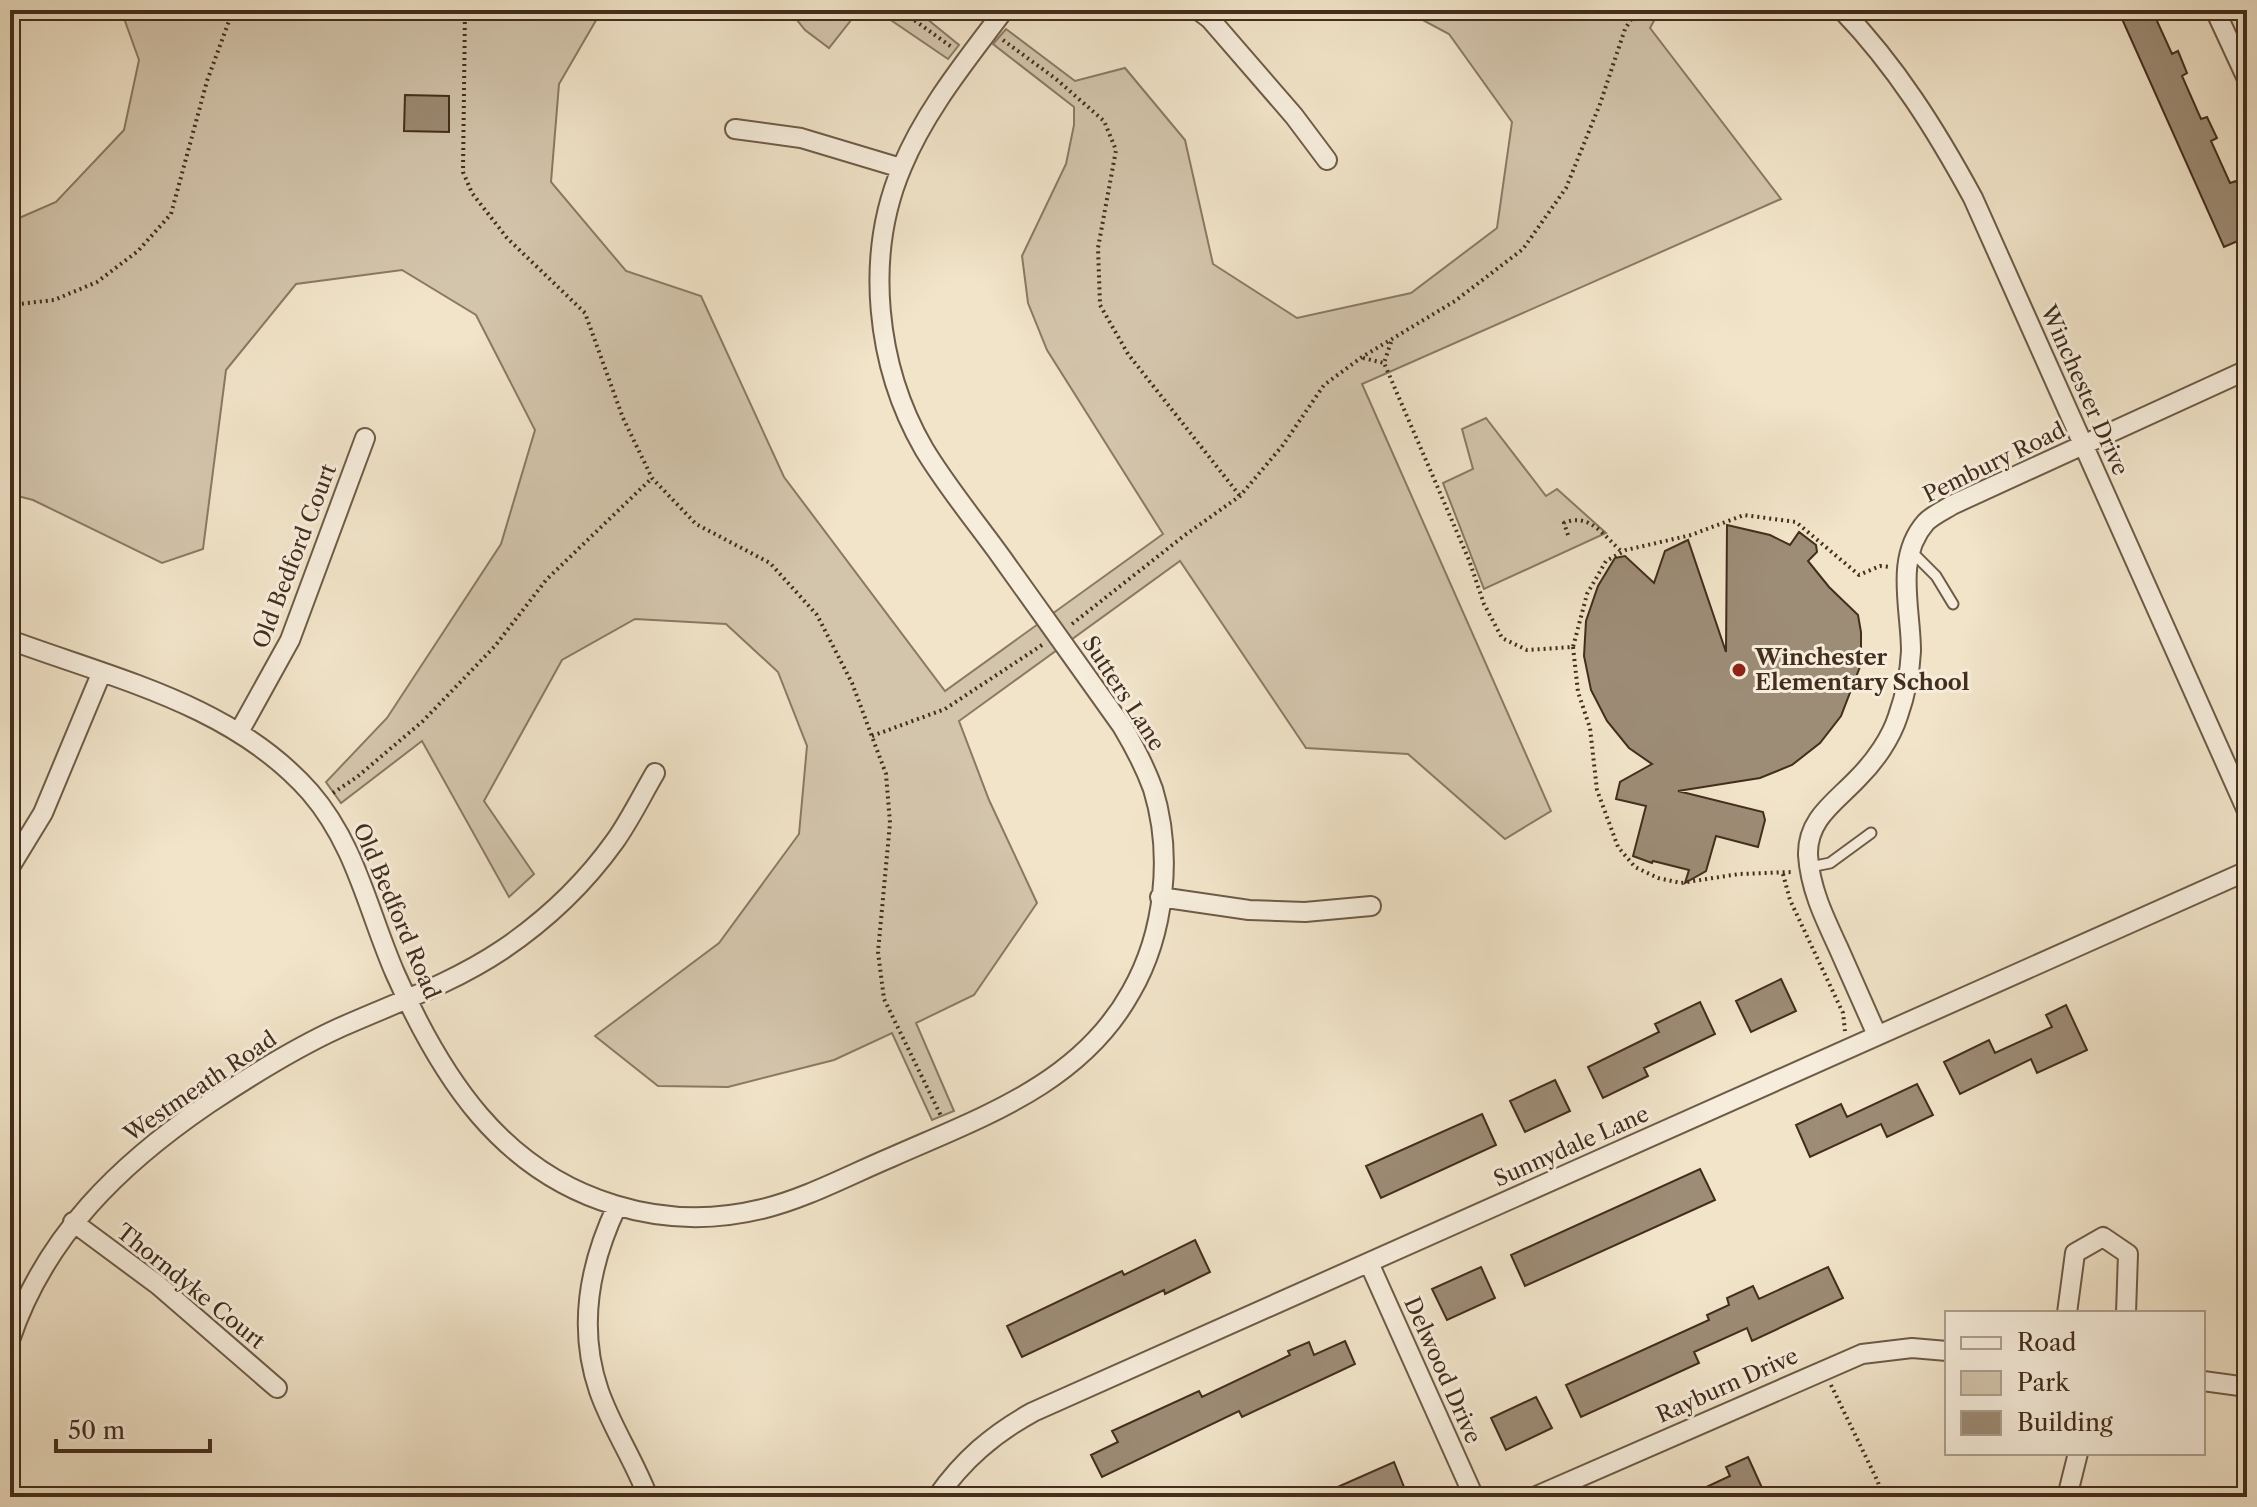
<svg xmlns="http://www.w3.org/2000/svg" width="2257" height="1507" font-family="'Libre Caslon Text',serif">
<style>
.green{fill:#d3c5ac;stroke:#8b7964;stroke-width:2}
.building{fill:#9d8c76;stroke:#432d1c;stroke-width:2}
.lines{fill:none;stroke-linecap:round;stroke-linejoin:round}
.lane-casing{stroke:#6e5b47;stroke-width:13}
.street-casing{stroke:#6e5b47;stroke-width:22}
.path{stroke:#432d1c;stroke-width:4;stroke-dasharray:2 4;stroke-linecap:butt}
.lane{stroke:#f6eddc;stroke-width:9}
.street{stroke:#f6eddc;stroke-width:18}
.poi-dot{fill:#8f2418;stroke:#f6eddc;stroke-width:3}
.labels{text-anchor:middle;stroke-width:6;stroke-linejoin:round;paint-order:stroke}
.street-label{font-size:22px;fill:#432d1c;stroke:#f6eddc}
.poi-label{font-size:22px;font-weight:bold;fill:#432d1c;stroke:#f6eddc;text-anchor:start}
</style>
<rect width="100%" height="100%" fill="#f1e4c9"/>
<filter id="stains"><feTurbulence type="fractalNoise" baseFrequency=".0025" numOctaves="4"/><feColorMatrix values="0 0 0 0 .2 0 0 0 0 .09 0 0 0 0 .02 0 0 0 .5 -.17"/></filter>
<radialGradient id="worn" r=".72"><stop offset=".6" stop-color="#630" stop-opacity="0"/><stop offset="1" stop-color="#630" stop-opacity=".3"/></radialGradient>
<path class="green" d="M121,10H602L559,84L551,182L626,271L701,296L784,477L945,691L1163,534L1047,350L1028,303L1022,256L1066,164L1074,125V107L993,44L1006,29L1075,81L1125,68L1185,140L1213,264L1297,318L1411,293L1497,228L1512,122L1449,34L1404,10H1660L1650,28L1781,199L1362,384L1551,811L1505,839L1408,754L1306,748L1180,561L959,721L989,800L1037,903L974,995L916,1023L954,1111L932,1120L892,1033L834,1060L728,1087L658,1086L595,1036L719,943L799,834L807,746L778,672L726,624L635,619L562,660L484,801L534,874L509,897L422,741L341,803L326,782L387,718L501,544L535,430L476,315L402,270L296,284L226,370L203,549L162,563L33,500L10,494V222L56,202L124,130L139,60Z
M789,10H859L829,48L805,30Z
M876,10H916L959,45L948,59Z
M1486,418L1546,496L1557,489L1606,533L1484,589L1443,483L1473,469L1462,429Z"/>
<path class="building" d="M2118,10H2152L2172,54L2178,51L2187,73L2182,76L2201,119L2207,117L2217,138L2211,141L2230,183L2236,181L2246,203L2240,205L2247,221V237L2224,247Z
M405,95L449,96V132L404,131Z
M1727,525L1770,535L1790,545L1799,532L1816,545L1817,552L1808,561L1829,587L1858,615L1861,632V664L1841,716L1820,743L1792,765L1760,778L1678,791L1763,812L1765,820L1758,847L1716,836L1706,871L1685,883L1689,870L1653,861L1652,863L1633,856L1646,806L1616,799L1620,782L1652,764L1629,748L1607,721L1591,690L1584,656L1586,621L1598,586L1615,558L1625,556L1654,583L1665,551L1688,540L1726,652Z
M1781,979L1796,1011L1751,1032L1736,1001Z
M1700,1002L1715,1034L1644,1068L1648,1076L1603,1098L1588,1067L1659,1032L1655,1024Z
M2066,1005L2087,1050L2037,1073L2031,1059L1960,1094L1944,1062L1989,1040L1995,1053L2052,1027L2046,1015Z
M1555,1080L1570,1111L1525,1132L1510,1101Z
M1917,1084L1933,1115L1887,1137L1881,1124L1810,1157L1796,1125L1841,1104L1847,1117Z
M1482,1114L1496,1145L1381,1198L1366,1166Z
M1700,1169L1715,1200L1525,1286L1511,1255Z
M1195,1240L1210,1272L1165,1294L1164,1290L1022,1357L1007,1326L1122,1271L1124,1275Z
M1481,1267L1495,1298L1447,1320L1432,1289Z
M1828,1267L1843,1298L1752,1341L1747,1328L1694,1352L1699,1363L1581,1417L1566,1385L1709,1320L1707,1315L1729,1305L1727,1298L1753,1286L1759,1299Z
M1345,1341L1355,1364L1242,1417L1239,1411L1102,1477L1091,1455L1118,1442L1112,1431L1199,1391L1202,1397L1290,1355L1288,1351L1309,1342L1314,1355Z
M1536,1397L1552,1428L1506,1450L1491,1418Z
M1748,1457L1763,1490L1748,1497H1685L1730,1476L1726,1467Z
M1394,1462L1408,1497H1315Z"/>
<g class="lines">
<g class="lane-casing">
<path id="lane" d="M1911,551L1936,576L1953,604
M1810,867L1830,863L1871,833"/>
</g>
<g class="street-casing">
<path id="street" d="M1198,10L1210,19L1294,116L1327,160
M1842,10C1896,66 1936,130 1973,198L2247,811
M2215,10L2247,79
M735,129L801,138L901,168
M10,640C115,679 233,705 310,792C356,845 368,911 395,973C441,1077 501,1171 615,1205C664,1220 713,1221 762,1209C807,1198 849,1175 892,1157C982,1117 1080,1084 1131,992C1165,933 1173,854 1153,789C1145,767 1134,746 1122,726C1082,670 1042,614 1002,558C976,522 947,487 924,449C876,366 864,256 902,167C926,109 967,60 1004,10
M239,732L290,640L365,438
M10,867L43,813L101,674
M1160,897L1249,910L1305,912L1371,906
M1877,1035C1864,1006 1851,976 1838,947C1824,917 1810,888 1808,855C1807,818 1837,801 1859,777C1875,761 1891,738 1898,716C1905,696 1910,672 1911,651C1911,608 1894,558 1926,522C1933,515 1944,510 1952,505L2247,370
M617,1206C589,1265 577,1327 599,1391C612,1428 634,1460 648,1497
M73,1222L158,1285L277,1388
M1369,1263L1474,1497
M2067,1313L2075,1253L2103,1237L2128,1254L2126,1313
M10,1340C45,1236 120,1164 208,1104C250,1076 293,1049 339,1028C395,1003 451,984 502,950C545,921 585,883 615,841C630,820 642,795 655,773
M2203,1381L2247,1387
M937,1497C963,1460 993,1434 1033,1412L2247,871
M1534,1497L1862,1354L1912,1348L1947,1351
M2067,1497L2078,1453"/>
</g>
<path class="path" d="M465,10L463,172L472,193L507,238L585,313L623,418L652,478L696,524L770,563L817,615L852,683L886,774L890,823L878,952L884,999L942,1118
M900,10L953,48
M366,20L367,10
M1003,40L1056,79L1104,121L1116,150L1098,248L1100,305L1128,354L1240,496
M10,305L54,300L97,282L138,251L171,214L207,81L233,10
M1391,342L1384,363L1469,560L1484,604L1502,638L1527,650L1573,647L1587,594L1606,561L1626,550L1691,535L1744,515L1796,522L1859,575L1880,566L1891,567
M1363,358L1384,363
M1568,535L1564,523C1589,512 1603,535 1622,552
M1072,624L1185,535L1240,496L1283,445L1324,385L1362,357L1455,301L1523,249L1566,188L1600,104L1625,29L1637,10
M1573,647L1578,692L1590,728L1597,790L1618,847L1635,867L1658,878L1681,883L1739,874L1792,872
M872,736L945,709L1042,645
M333,793L357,777L423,721L495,646L546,580L652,478
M1783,874L1790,900L1843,1013L1845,1031
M1831,1385L1878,1482L1882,1497"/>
<use href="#lane" class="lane"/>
<use href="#street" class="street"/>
</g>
<circle class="poi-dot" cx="1739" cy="670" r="8"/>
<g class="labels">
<g class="street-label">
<text transform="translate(2085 390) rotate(66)" y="8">Winchester Drive</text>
<text transform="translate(1994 462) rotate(-26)" y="8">Pembury Road</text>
<text transform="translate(294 556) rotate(-69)" y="8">Old Bedford Court</text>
<text transform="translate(1124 693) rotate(57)" y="8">Sutters Lane</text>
<text transform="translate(397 911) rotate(67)" y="8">Old Bedford Road</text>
<text transform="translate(200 1086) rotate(-34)" y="8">Westmeath Road</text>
<text transform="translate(1571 1146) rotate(-24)" y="8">Sunnydale Lane</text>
<text transform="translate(191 1286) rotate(39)" y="8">Thorndyke Court</text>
<text transform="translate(1443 1370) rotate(66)" y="8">Delwood Drive</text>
<text transform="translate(1727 1385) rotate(-24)" y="8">Rayburn Drive</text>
</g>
<g class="poi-label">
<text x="1755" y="665">Winchester<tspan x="1755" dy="25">Elementary School</tspan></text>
</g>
</g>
<rect width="2257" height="1507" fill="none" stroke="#f1e4c9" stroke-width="40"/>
<rect x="12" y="12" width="2233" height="1483" fill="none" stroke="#432d1c" stroke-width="4"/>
<rect x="20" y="20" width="2217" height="1467" fill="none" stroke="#432d1c" stroke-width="2"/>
<rect x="1945" y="1311" width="260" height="144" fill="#f6eddc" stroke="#aea08f" stroke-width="2"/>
<rect x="1961" y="1337" width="40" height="12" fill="#f6eddc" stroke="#aea08f" stroke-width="2"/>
<text x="2017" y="1351" font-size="24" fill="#432d1c">Road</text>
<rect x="1961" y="1371" width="40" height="24" fill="#d3c5ac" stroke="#aea08f" stroke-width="2"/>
<text x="2017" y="1391" font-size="24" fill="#432d1c">Park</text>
<rect x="1961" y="1411" width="40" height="24" fill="#9d8c76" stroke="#aea08f" stroke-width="2"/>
<text x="2017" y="1431" font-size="24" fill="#432d1c">Building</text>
<path d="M56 1439v12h154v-12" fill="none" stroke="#432d1c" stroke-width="4"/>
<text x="68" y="1439" font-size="24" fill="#432d1c" stroke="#f6eddc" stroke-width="6" paint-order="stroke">50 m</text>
<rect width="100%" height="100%" filter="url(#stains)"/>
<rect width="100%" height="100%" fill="url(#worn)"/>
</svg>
